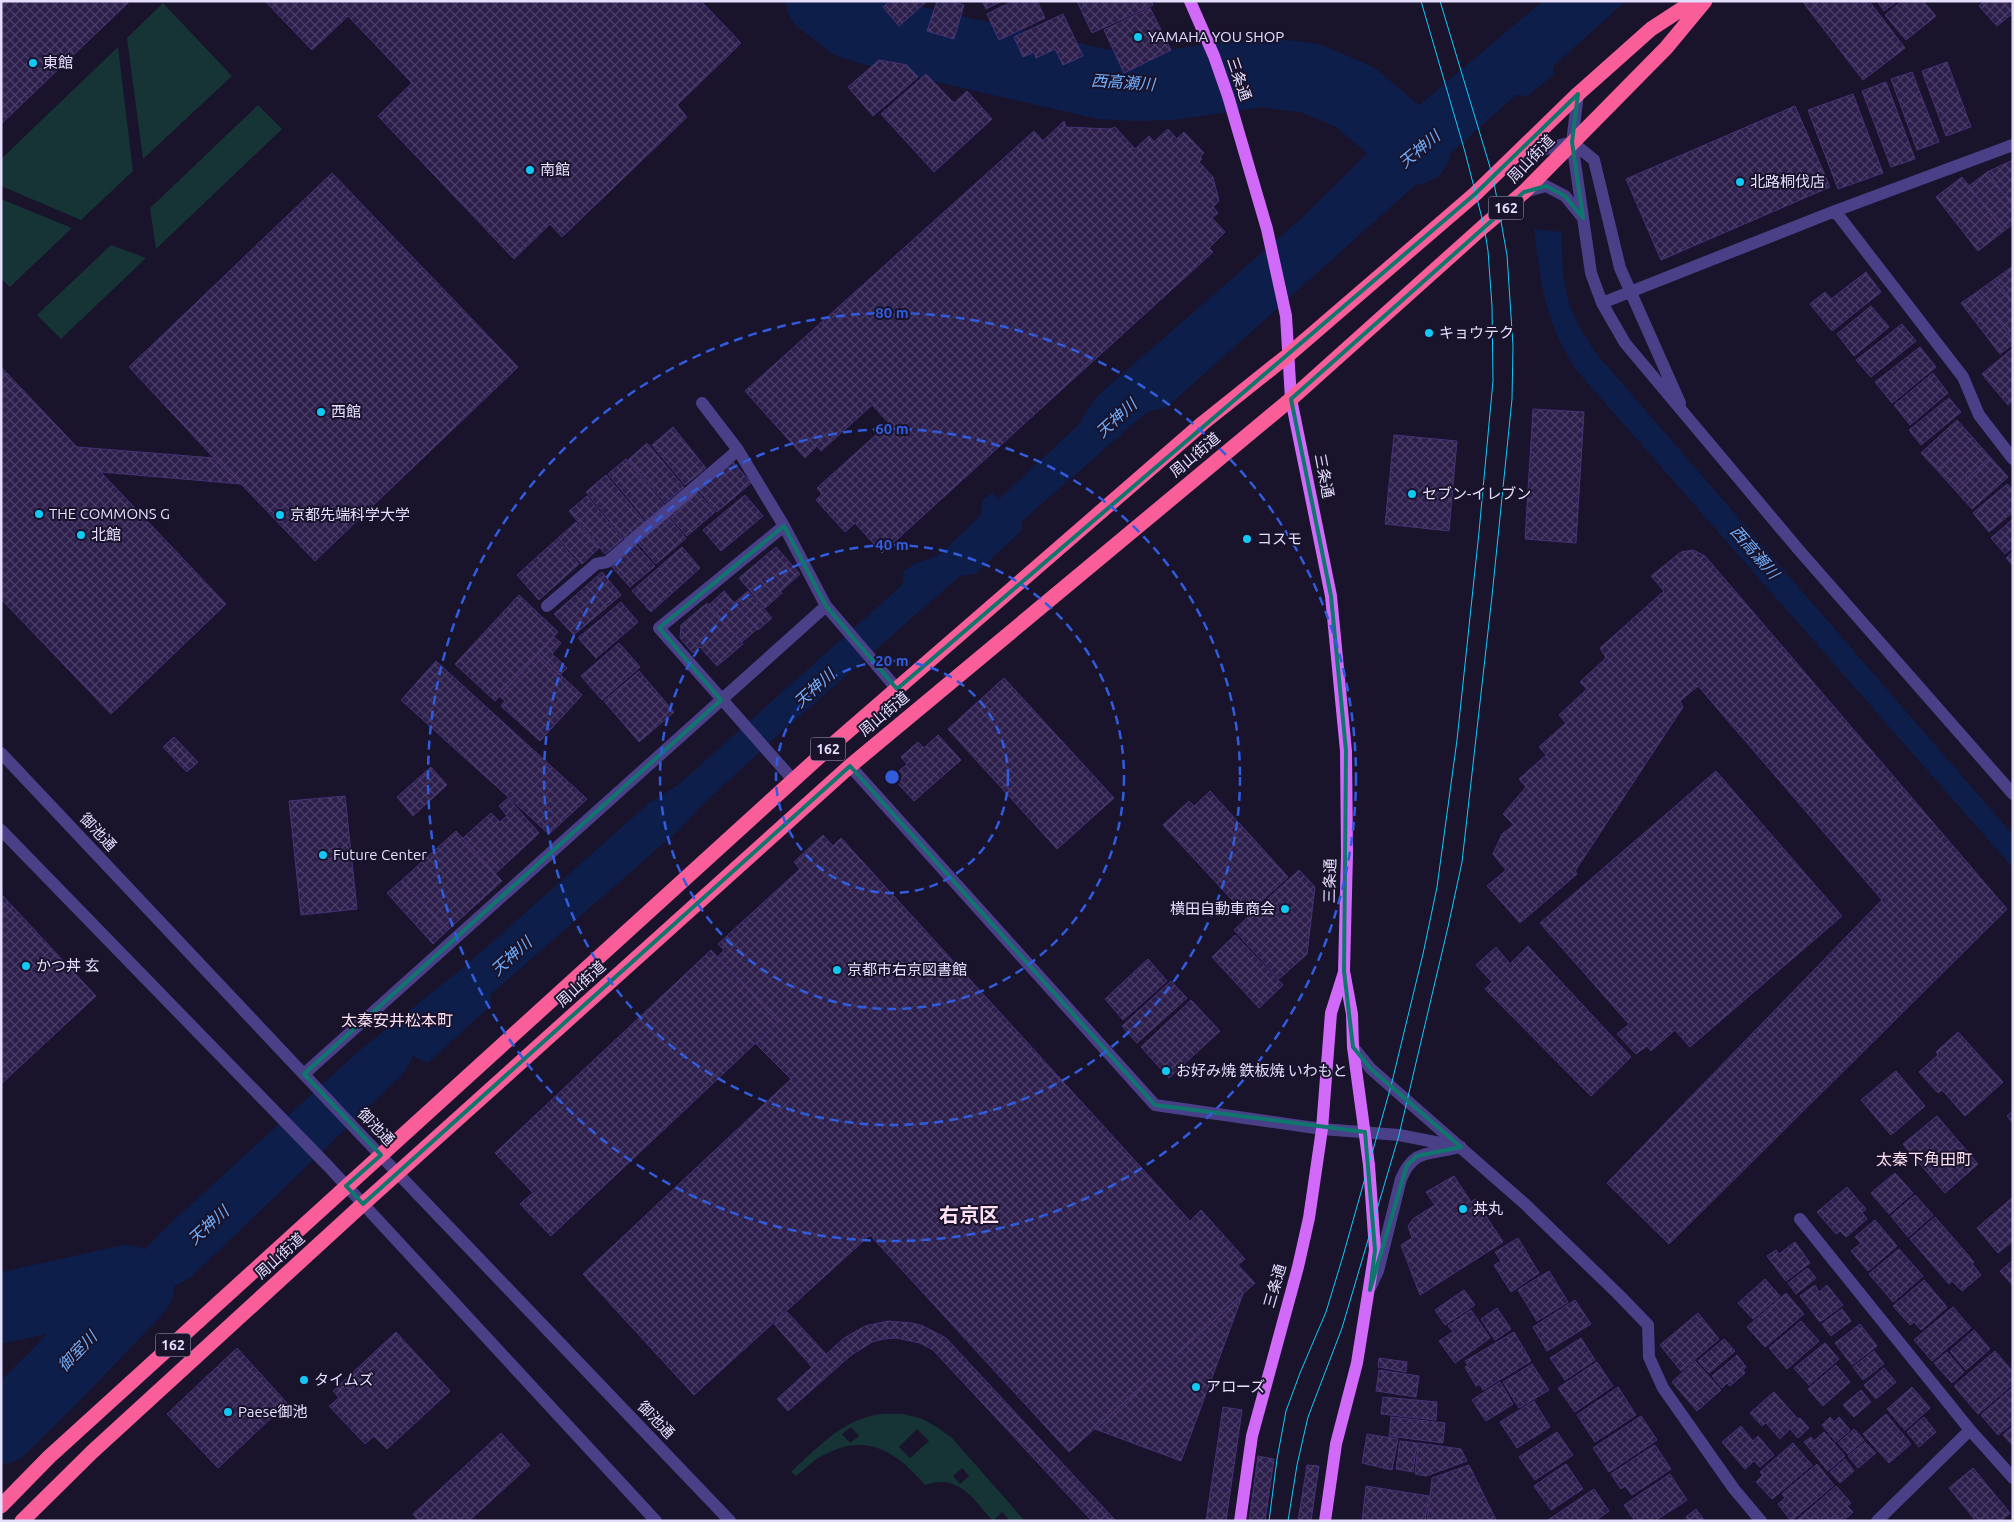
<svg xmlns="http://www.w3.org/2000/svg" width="2014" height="1522" font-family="Ubuntu,'Noto Sans JP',sans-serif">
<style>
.green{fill:#163335;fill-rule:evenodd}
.water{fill:#0e1e4a}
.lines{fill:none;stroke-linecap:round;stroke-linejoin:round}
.river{stroke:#0e1e4a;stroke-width:70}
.building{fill:url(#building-cross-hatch);stroke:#463277}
.minor{stroke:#494088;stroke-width:12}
.major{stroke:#d16af9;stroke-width:12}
.highway{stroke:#f95e99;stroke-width:15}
.tram{stroke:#12c9f6;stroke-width:1}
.marked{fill:none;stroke:#0f766e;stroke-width:4;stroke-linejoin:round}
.ring{fill:none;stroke:#315cdc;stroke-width:2.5;stroke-dasharray:9 6}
.poi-dot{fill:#12c9f6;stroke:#19132c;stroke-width:2}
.labels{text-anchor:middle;stroke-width:4;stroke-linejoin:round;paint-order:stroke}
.shield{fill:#19132c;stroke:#a8a1bf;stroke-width:1}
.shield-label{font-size:14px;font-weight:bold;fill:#e5defe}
.poi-label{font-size:15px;fill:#e5defe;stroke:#19132c;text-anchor:start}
.street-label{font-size:15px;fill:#e5defe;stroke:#19132c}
.water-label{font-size:16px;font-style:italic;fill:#71adfa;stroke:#19132c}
.neighbourhood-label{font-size:16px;fill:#fee0f0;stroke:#19132c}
.district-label{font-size:20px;font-weight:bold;fill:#fee0f0;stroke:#19132c}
.centre{fill:#315cdc;stroke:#19132c;stroke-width:2.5}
.ring-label{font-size:15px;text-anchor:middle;font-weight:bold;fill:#315cdc;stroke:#19132c;stroke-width:4;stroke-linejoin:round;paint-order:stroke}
</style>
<defs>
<pattern id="building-cross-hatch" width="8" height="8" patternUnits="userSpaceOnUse" patternTransform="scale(1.25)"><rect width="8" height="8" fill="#2d1f4c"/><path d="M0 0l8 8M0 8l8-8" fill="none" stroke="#4b3f67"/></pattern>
</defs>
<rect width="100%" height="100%" fill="#19132c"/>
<path class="green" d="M163,3L232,76L143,159L127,38Z
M118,47L133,171L81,220L1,186V159Z
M258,105L282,129L156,249L150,208Z
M1,199L72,228L10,287L1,279Z
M111,245L146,258L61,339L37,315Z
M903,1414L920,1418L937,1427L952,1438L1025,1521H1010L1002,1512L993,1521C973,1499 959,1473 925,1485C895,1450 865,1431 820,1457C811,1462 804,1470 796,1476L791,1472C815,1450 838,1424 871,1416C881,1413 893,1414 903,1414ZM851,1427L859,1436L850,1443L842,1434ZM917,1429L929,1441L910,1458L899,1447ZM962,1468L969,1476L960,1484L953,1476Z"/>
<path class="water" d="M1543,1H1626L1559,61L1553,67V75L1528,96L1516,95L1167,407L1147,412L1022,521V530L975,574L960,576L777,736L702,805L680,829L490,995L491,1005L428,1063L413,1056L404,1073L191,1277L148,1301L152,1311L96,1365L91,1359L81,1366L58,1344L57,1331L50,1322H38L26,1285L47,1279L44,1269L46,1268L96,1252L102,1267L140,1254L175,1219L360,1050L465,966L648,804L678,785L902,585L904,571L914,564L939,555L980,516L983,500L993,492L998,500L1077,426L1096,397L1305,215L1398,123Z
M1534,229L1562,232C1562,259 1562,286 1572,311C1578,325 1587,339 1595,352L2013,835V868L1577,371C1545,322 1541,286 1534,229Z"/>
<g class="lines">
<path class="river" d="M821,1L851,24L888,35L1101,84L1136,86L1170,85L1260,72L1310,78L1355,97L1416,149
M1,1308L127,1280
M1,1429L58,1373L139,1288"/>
</g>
<path class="building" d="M1,1H130L1,124Z
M265,1H701L741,43L677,105L687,117L562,237L550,224L514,259L378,116L412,83L348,16L312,50Z
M890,1H925L926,2L899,26L883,7Z
M937,1H952L964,5L954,39L927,31Z
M982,1H1002L986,9Z
M1013,1H1037L1045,18L999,40L987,14Z
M1077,1H1151L1153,5L1092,33Z
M1802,1H1869L1905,48L1863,80Z
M1877,1H1897L1884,11Z
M1902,1H1923L1936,16L1906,40L1885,15Z
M1984,1H2013V13L1997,26L1979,6Z
M1150,8L1171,50L1124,73L1104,30Z
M1063,14L1083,56L1063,65L1055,49L1036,58L1034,52L1023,57L1014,37Z
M879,60L907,65L918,77L873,116L848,87Z
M1947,62L1971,127L1946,136L1922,71Z
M1912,72L1939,142L1917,150L1891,79Z
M926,74L954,103L967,91L992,119L934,172L881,114Z
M1886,82L1915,159L1891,167L1862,91Z
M1853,94L1883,173L1838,189L1808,110Z
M1795,106L1830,187L1661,260L1626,179Z
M1064,121L1066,127L1110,129L1115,127L1135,149L1149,136L1154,142L1168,129L1177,139L1184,132L1204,153L1200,157L1202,159L1199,162L1213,177L1219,201L1213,207L1218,213L1212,218L1225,232L1209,248L1213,252L882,553L855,523L845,532L816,500L822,494L817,488L889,423L872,405L821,451L817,446L805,458L745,391L1034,131L1043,141Z
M2013,160V206L1987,172Z
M1987,172L2013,206V224L2004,231L1969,186Z
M332,173L518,367L315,561L241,484L214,458L129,367Z
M1962,177L2004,231L1978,251L1936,197Z
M2013,266V302L1995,279Z
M1866,272L1881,292L1832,331L1810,304L1825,292L1831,299Z
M1995,279L2013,302V340L1977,292Z
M1977,292L2013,340V344L2000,354L1961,303Z
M1871,306L1889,327L1854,356L1837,334Z
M1902,324L1916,341L1871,377L1856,360Z
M1920,347L1936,367L1892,403L1875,382Z
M2013,348V400L2008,405L1982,374Z
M1,367L226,604L111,714L1,599Z
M1933,373L1948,393L1910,425L1894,405Z
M1949,398L1961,412L1921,445L1909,430Z
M1533,409L1584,412L1576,543L1525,539Z
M1957,420L1973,438L1937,470L1921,453Z
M673,427L706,468L685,485L652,445Z
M1394,435L1457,441L1449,531L1385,524Z
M1973,438L1990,457L1955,490L1937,470Z
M647,443L684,487L665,503L628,460Z
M77,447L214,458L241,484L101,472Z
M1990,457L2008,477L1972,509L1955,490Z
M626,459L665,506L647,521L608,474Z
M733,462L751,483L717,512L699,491Z
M606,475L645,522L625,539L586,492Z
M2007,484L2013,490V512L1989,532L1973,513Z
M697,492L715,512L687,536L669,516Z
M745,495L763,516L721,551L703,530Z
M587,496L623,539L605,554L569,511Z
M667,516L686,538L656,564L637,542Z
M2013,519V547L2005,554L1991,538Z
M576,522L599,548L582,564L558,538Z
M557,539L579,564L539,600L517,575Z
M635,544L655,566L630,587L611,566Z
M682,547L700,568L651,612L632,591Z
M776,547L800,574L780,592L782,593L765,608L739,578Z
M1693,550L1705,556L2007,909L1669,1244L1607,1183L1882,900L1698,686L1680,701L1683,707L1575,871L1577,874L1520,923L1487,886L1506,870L1493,854L1502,834L1514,825L1503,814L1526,787L1519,779L1546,755L1539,747L1566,723L1559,715L1587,689L1580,682L1606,658L1600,648L1664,591L1651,576L1681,552Z
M2013,552V566L2006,558Z
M602,572L621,595L574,635L554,614Z
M724,591L757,629L742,642L709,605Z
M748,591L772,618L758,630L734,603Z
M519,595L558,632L495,701L455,664Z
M621,602L638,622L596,658L578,638Z
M707,603L743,644L717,666L700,647L693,653L680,638L681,625Z
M554,637L561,643L552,654L567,668L560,675L538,654Z
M619,643L640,667L602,700L581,676Z
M538,654L582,695L540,741L501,706L505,701L499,696Z
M436,661L587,799L549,834L401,700Z
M639,671L674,712L639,742L604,701Z
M1004,678L1114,798L1057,849L948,729Z
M938,735L961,760L914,801L892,777L907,764L901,757L918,742L924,748Z
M174,737L198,762L187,772L163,747Z
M431,767L447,785L413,816L397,797Z
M1716,771L1842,916L1690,1047L1675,1030L1651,1051L1647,1046L1636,1054L1617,1034L1629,1024L1540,923Z
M1210,791L1288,877L1246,915L1163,825L1189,801L1194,806Z
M345,796L357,909L301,915L289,801Z
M508,798L539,833L495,874L463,838L491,813L500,822L507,816L499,806Z
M456,831L502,881L447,931L402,880Z
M823,835L833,846L841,838L1190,1221L1201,1210L1245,1259L1238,1265L1255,1283L1069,1452L870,1235L694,1395L583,1274L791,1079L756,1044L778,1022L718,957L724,950L718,944L800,869L794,862Z
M1299,870L1315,887L1307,954L1279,979L1234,930Z
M402,880L447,931L433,944L387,893Z
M1,894L96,996L1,1084Z
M1235,935L1283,985L1259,1008L1212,957Z
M1528,946L1631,1057L1591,1096L1485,989L1492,982L1476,965L1496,947L1510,964Z
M711,950L778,1022L551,1236L520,1204L533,1193L495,1153Z
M1148,959L1167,981L1123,1020L1105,999Z
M1171,981L1187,998L1137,1043L1122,1026Z
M1191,1000L1220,1031L1169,1078L1141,1047Z
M1958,1032L2003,1082L1965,1116L1942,1090L1938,1093L1919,1072L1938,1055L1936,1052Z
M1896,1071L1925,1106L1891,1135L1861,1100Z
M2013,1111V1123L2007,1116Z
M1937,1116L1978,1164L1945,1193L1903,1144Z
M1895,1173L1913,1193L1889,1214L1871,1193Z
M1454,1176L1471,1202L1475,1199L1503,1242L1420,1295L1401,1245L1412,1238L1408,1226L1413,1219L1435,1205L1426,1192Z
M1847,1187L1866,1209L1862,1212L1867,1219L1846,1237L1840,1231L1836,1234L1817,1212Z
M1915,1195L1933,1215L1908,1237L1891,1216Z
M2013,1197V1241L1998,1253L1977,1228Z
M1935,1217L1974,1262L1972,1264L1981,1275L1962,1291L1952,1281L1949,1284L1910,1239Z
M1875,1220L1897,1246L1868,1271L1851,1251L1861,1243L1855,1237Z
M1518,1238L1539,1273L1511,1292L1494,1265L1501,1261L1495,1252Z
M1795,1242L1810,1263L1786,1281L1767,1256L1776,1250L1779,1254Z
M1899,1249L1923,1276L1893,1302L1869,1274Z
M2012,1261H2013V1286L2000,1271Z
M1808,1268L1816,1278L1796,1294L1788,1283Z
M1549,1271L1568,1302L1537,1321L1518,1290Z
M1765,1279L1780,1296L1753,1319L1738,1303Z
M1924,1280L1947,1307L1921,1330L1914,1322L1910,1325L1893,1306Z
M1815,1285L1819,1292L1827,1285L1843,1305L1820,1322L1800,1296Z
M1464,1290L1475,1305L1445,1325L1435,1310Z
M1786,1293L1804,1314L1765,1347L1747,1327Z
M1243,1294L1181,1461L1095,1429Z
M1575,1300L1591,1324L1547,1351L1533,1327Z
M1953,1307L1971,1328L1932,1361L1914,1340Z
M1497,1308L1511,1329L1495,1340L1481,1319Z
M1842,1309L1851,1321L1831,1336L1822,1324Z
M1471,1310L1490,1338L1455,1363L1439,1341L1453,1332L1448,1326Z
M787,1312L826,1354L812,1367L774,1324Z
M1698,1313L1719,1339L1681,1371L1660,1345Z
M888,1321L912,1323L923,1326L946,1338L1116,1521H1092L933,1350L920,1343L896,1338L884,1339L872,1342L850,1356L788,1411L777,1399L844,1338L865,1326Z
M1801,1321L1819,1341L1787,1369L1769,1348Z
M1860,1324L1877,1346L1852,1365L1835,1343Z
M1974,1330L1990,1349L1966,1370L1950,1351Z
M396,1332L450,1391L387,1449L374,1436L365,1444L329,1406L339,1398L333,1391Z
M1514,1332L1531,1361L1483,1390L1480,1384L1476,1386L1465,1367L1468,1365L1465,1361Z
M1581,1338L1595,1360L1565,1380L1550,1358Z
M1724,1339L1735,1351L1709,1373L1698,1361Z
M1825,1343L1839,1359L1809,1385L1794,1368Z
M237,1348L287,1403L218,1468L167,1414Z
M1874,1351L1884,1364L1863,1380L1853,1367Z
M1995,1351L2013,1372V1384L1978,1414L1954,1386Z
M1947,1352L1964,1372L1952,1383L1934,1363Z
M1737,1355L1746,1367L1743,1370L1745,1373L1730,1386L1727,1383L1722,1388L1712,1376Z
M1379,1358L1407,1362L1406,1372L1378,1367Z
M1695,1361L1721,1390L1697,1411L1672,1382Z
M1597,1362L1613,1386L1575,1412L1558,1388Z
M1532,1364L1549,1390L1519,1408L1503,1382Z
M1836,1365L1850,1382L1823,1406L1808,1389Z
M1884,1368L1896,1382L1876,1399L1864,1385Z
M1379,1370L1419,1376L1416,1397L1376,1391Z
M1500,1382L1513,1404L1486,1421L1472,1400Z
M1618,1387L1636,1415L1595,1442L1577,1415Z
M1912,1387L1930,1408L1905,1430L1887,1409Z
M2013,1387V1423L1998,1435L1981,1415Z
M1861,1390L1871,1402L1854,1417L1843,1405Z
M1774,1392L1798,1419L1800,1418L1809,1428L1798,1438L1790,1429L1780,1439L1766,1423L1762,1426L1750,1413Z
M1383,1397L1437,1402L1436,1420L1381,1414Z
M1534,1401L1550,1427L1517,1448L1500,1422Z
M1223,1407L1242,1410L1226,1521H1206Z
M1886,1414L1911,1444L1889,1463L1863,1434Z
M1641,1416L1657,1440L1609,1472L1593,1448Z
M1391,1417L1445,1423L1443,1443L1389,1436Z
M1830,1417L1834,1422L1839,1417L1850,1430L1836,1442L1822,1425Z
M1924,1417L1936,1432L1919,1447L1907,1432Z
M1741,1426L1753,1441L1758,1436L1774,1455L1760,1467L1754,1461L1745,1469L1722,1442Z
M2013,1426V1446L2003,1435Z
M1854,1429L1864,1440L1848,1454L1838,1443Z
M1557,1432L1573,1455L1535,1480L1519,1457Z
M1824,1432L1845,1456L1828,1471L1804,1442L1811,1437L1814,1441Z
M501,1433L530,1465L469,1521H419L413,1514Z
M1367,1434L1398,1439L1392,1470L1362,1463Z
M1400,1441L1417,1443L1413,1472L1396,1469Z
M1865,1442L1876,1453L1858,1468L1848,1456Z
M1418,1443L1461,1449L1467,1461L1426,1476L1415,1474Z
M1793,1443L1812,1465L1772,1499L1756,1482L1763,1475L1760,1472Z
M1655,1445L1671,1469L1632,1495L1625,1486L1621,1489L1611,1474Z
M1258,1456L1274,1459L1265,1521H1249Z
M1845,1459L1854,1471L1840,1483L1830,1472Z
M1566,1464L1583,1489L1551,1510L1534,1486Z
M1817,1464L1834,1485L1791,1521L1778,1504L1785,1498L1782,1494Z
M1307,1465L1319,1466L1311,1521H1298Z
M1469,1465L1496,1520L1427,1521L1432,1478Z
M1973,1468L2010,1513L2001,1521H1976L1949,1488Z
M1670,1474L1687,1500L1655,1521H1635L1624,1505Z
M1366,1486L1429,1496L1425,1521H1362Z
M1836,1486L1851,1503L1847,1506L1853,1512L1843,1521L1838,1519L1796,1521Z
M1594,1489L1609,1511L1595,1521L1548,1520Z
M1696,1509L1704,1520L1702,1521H1689L1686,1517Z"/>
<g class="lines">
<path class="minor" d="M1578,94L1572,142L1591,273L1602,303L1625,343L1798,549L2013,794
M1512,158L1572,142L1594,160L1620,268L1680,403
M1524,192L1546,186L1565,196L1583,218
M1835,211L1963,377L1979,415L2013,459
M1602,303L1835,211L2013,145
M702,403L738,450L784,526L826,606L897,689
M784,526L659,628L794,781
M547,606L596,564L607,562L738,450
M1,753L362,1136L730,1521
M850,766L1155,1105L1322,1129L1399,1135L1461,1147
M1,830L328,1166L656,1521
M1353,1047L1371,1069L1525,1204L1619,1295L1648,1325L1649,1357L1663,1388L1734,1489L1761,1521
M304,1074L826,606
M1800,1219L1970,1430L2013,1478
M1371,1286L1378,1271L1401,1179C1414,1149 1427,1155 1456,1148
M1877,1521L1970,1430"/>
<path class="major" d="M1190,1L1214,56L1228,96L1267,229L1281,293L1286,316L1291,399L1331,596L1346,751L1347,854L1344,971L1352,1014L1353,1047L1369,1165L1375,1250L1357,1363L1336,1444L1325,1521
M1240,1521L1252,1436L1298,1267L1309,1218L1322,1129L1331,1013L1344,972"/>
<path class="highway" d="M1,1506L49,1457L831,746L1203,423L1287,356L1475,194L1578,94L1651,29L1694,1
M22,1521L92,1452L363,1204L850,766L1291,399L1484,226L1524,192L1666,48L1705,1"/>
<path class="tram" d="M1269,1521L1277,1459L1286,1411L1300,1373L1326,1312L1343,1256L1391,1086L1423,954L1437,887L1457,740L1479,532L1493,381L1492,306L1488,251L1484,226L1465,152L1421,1
M1288,1521L1297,1465L1308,1417L1342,1328L1399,1135L1448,927L1462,862L1492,596L1512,399L1513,346L1507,255L1493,177L1440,1"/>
</g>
<path class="marked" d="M1578,94L1572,142L1583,218L1565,196L1546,186L1524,192L1291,399L1331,596L1346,751L1344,971L1353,1047L1371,1069L1461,1147L1417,1156L1407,1165L1370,1290L1375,1250L1365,1132L1155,1105L850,766L363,1204L346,1186L381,1155L304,1074L721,700L659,628L784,526L826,606L897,689L1475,194Z"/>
<g class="ring">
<circle cx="892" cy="777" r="116"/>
<circle cx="892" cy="777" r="232"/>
<circle cx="892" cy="777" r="348"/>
<circle cx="892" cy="777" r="464"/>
</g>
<g class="poi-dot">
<circle cx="1138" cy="37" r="5"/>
<circle cx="33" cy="63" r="5"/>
<circle cx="530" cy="170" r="5"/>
<circle cx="1740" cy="182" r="5"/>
<circle cx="1429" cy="333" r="5"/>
<circle cx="321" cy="412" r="5"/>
<circle cx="1412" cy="494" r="5"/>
<circle cx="39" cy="514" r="5"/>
<circle cx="280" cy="515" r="5"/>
<circle cx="81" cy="535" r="5"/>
<circle cx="1247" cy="539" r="5"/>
<circle cx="323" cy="855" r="5"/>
<circle cx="1285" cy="909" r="5"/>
<circle cx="26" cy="966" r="5"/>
<circle cx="837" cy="970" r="5"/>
<circle cx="1166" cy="1071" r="5"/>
<circle cx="1463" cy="1209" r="5"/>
<circle cx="304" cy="1380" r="5"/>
<circle cx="1196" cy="1387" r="5"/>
<circle cx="228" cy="1412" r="5"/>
</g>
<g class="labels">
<g class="shield">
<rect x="1488.5" y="196.5" width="35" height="23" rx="4"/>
<rect x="810.5" y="737.5" width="35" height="23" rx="4"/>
<rect x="155.5" y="1333.5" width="35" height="23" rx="4"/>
</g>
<g class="shield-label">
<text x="1506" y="213">162</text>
<text x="828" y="754">162</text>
<text x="173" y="1350">162</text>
</g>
<g class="poi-label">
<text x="1148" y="42">YAMAHA YOU SHOP</text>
<text x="43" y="68">東館</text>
<text x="540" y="175">南館</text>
<text x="1750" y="187">北路桐伐店</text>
<text x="1439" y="338">キョウテク</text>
<text x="331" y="417">西館</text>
<text x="1422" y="499">セブン-イレブン</text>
<text x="49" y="519">THE COMMONS G</text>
<text x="290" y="520">京都先端科学大学</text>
<text x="91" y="540">北館</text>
<text x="1257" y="544">コスモ</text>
<text x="333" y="860">Future Center</text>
<text x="1275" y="914" text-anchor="end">横田自動車商会</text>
<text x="36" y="971">かつ丼 玄</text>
<text x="847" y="975">京都市右京図書館</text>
<text x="1176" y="1076">お好み焼 鉄板焼 いわもと</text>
<text x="1473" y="1214">丼丸</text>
<text x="314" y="1385">タイムズ</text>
<text x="1206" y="1392">アローズ</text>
<text x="238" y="1417">Paese御池</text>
</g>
<g class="street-label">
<text transform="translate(1239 79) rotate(71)" y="5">三条通</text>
<text transform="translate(1531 159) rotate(-46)" y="5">周山街道</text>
<text transform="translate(1195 455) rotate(-40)" y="5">周山街道</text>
<text transform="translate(1324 476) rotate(79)" y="5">三条通</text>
<text transform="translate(884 714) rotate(-40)" y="5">周山街道</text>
<text transform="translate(98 832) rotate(47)" y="5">御池通</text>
<text transform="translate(1330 881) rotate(-89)" y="5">三条通</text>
<text transform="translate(581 984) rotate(-42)" y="5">周山街道</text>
<text transform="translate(376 1127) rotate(46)" y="5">御池通</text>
<text transform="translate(280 1256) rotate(-42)" y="5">周山街道</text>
<text transform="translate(1275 1286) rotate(-74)" y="5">三条通</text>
<text transform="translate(656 1420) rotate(46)" y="5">御池通</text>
</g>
<g class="water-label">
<text transform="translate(1123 82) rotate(4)" y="6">西高瀬川</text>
<text transform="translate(1419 149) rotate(-40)" y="6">天神川</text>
<text transform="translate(1116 418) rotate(-42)" y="6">天神川</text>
<text transform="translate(1755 552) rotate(49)" y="6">西高瀬川</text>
<text transform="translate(814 688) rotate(-42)" y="6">天神川</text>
<text transform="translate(511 956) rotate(-42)" y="6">天神川</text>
<text transform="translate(208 1225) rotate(-42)" y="6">天神川</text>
<text transform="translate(77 1351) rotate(-46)" y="6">御室川</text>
</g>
<g class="neighbourhood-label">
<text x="397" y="1026">太秦安井松本町</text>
<text x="1924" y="1165">太秦下角田町</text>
</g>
<g class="district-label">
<text x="969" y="1222">右京区</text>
</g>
</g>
<circle cx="892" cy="777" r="8" class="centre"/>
<g class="ring-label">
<text x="892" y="318">80 m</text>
<text x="892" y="434">60 m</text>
<text x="892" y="550">40 m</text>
<text x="892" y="666">20 m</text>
</g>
<rect width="2014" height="1522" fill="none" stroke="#e5defe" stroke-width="5"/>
</svg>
